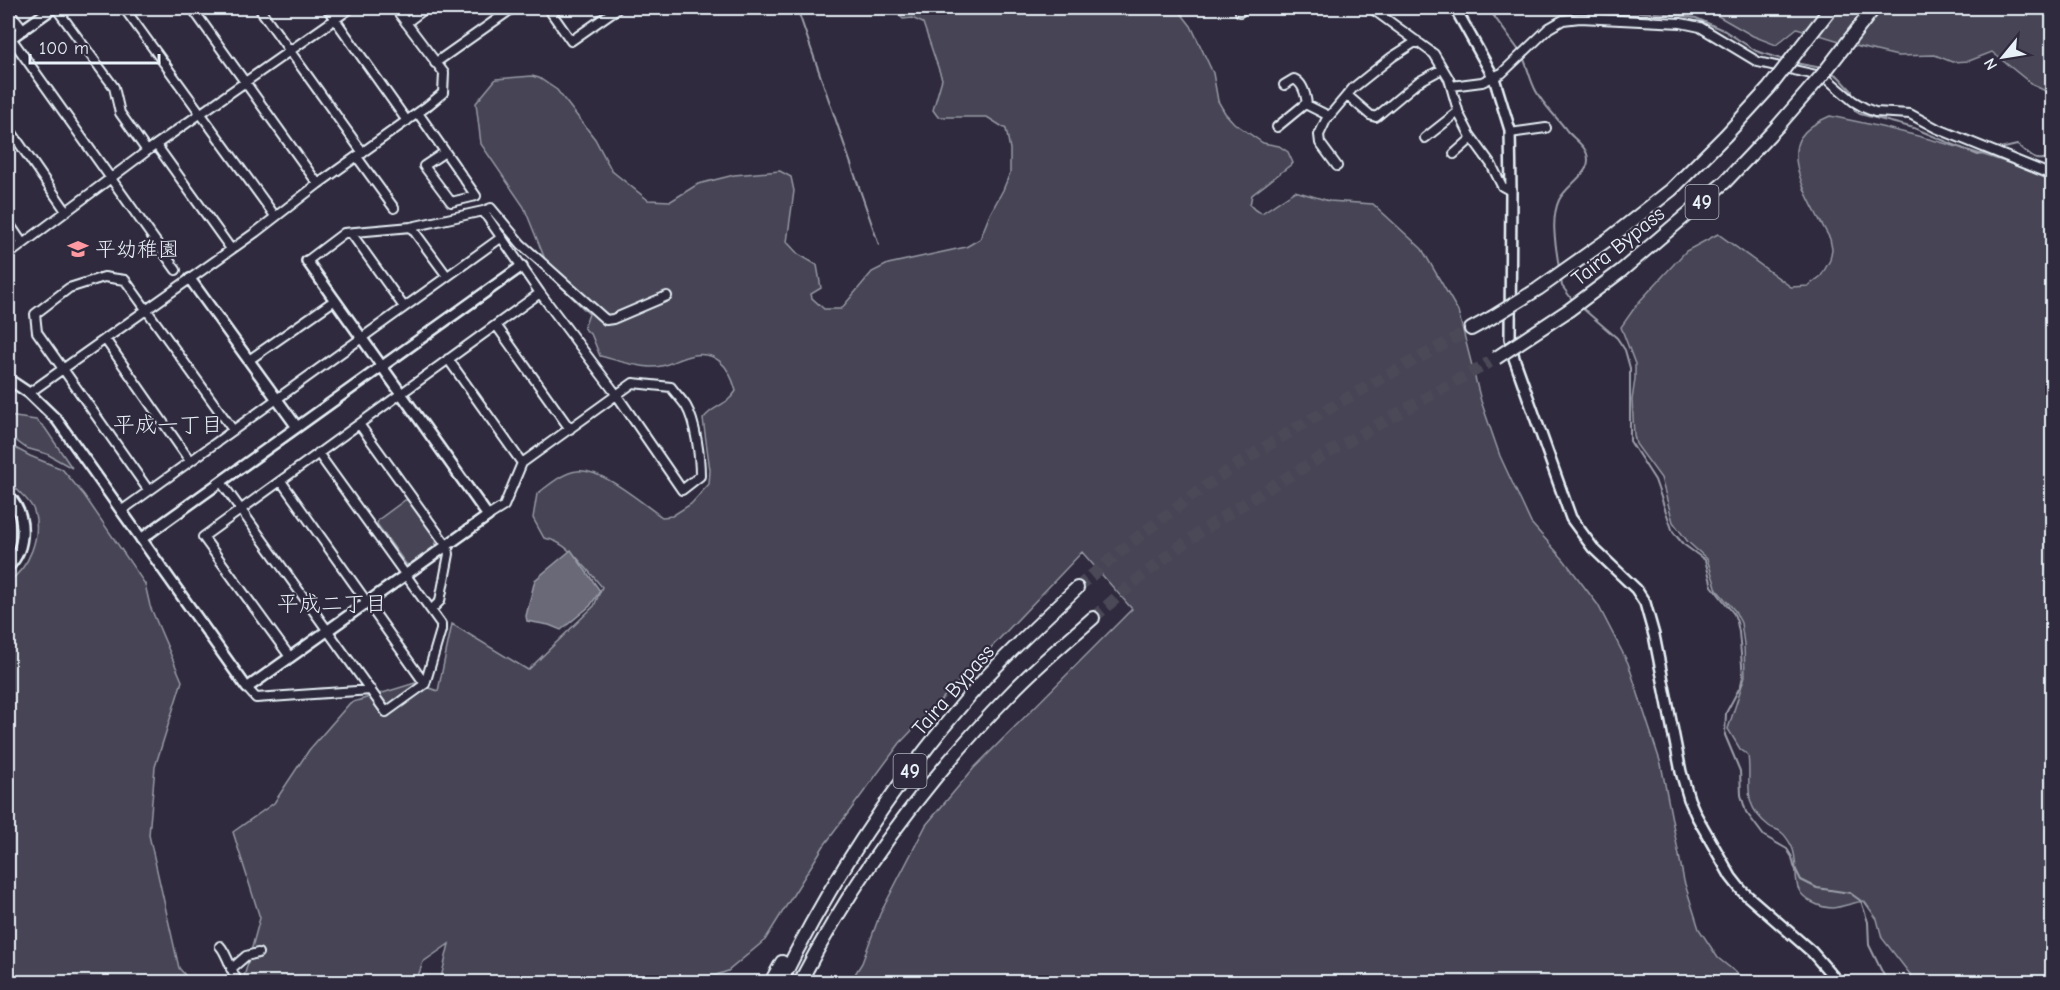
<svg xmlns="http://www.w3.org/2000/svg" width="2060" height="990" font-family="'Comic Neue','Klee One',sans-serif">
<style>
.green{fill:#464455;stroke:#979aa6;stroke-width:1.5}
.water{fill:#696978;stroke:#9c9fab;stroke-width:1.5}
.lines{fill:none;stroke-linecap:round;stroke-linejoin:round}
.stream{stroke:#9c9fab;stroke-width:2}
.trunk-tunnel{stroke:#4b4859;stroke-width:12;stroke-dasharray:12 6;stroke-linecap:butt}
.minor-casing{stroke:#e8f1f8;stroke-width:12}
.tertiary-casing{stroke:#e8f1f8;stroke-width:14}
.trunk-casing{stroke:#e8f1f8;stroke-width:16}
.minor{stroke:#2f2a3d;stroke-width:8}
.tertiary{stroke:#2f2a3d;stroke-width:9}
.trunk{stroke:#2f2a3d;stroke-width:12}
.trunk-bridge-casing{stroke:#e8f1f8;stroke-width:16;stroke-linecap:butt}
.trunk-bridge{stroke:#2f2a3d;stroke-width:12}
.labels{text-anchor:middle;stroke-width:4.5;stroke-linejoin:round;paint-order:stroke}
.shield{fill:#2f2a3d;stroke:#b0b5c0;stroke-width:1.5}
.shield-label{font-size:20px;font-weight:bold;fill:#e8f1f8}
.street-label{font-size:21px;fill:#e8f1f8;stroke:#2f2a3d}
.poi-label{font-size:21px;fill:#e8f1f8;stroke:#2f2a3d;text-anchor:start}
.neighbourhood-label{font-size:22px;fill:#e8f1f8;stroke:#2f2a3d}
</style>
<rect width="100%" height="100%" fill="#2f2a3d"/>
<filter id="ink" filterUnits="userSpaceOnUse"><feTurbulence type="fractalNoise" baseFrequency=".0167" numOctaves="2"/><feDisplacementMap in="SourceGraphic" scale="12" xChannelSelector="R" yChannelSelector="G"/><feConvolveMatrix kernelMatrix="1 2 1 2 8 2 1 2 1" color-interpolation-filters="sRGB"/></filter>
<g filter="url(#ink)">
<path class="green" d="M892,8H1177L1191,26L1213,73L1218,101L1225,113L1234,123L1263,143L1279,146L1288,152L1293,163L1252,195L1250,205L1255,210L1262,213L1295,191L1329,201L1373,204L1422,249L1458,311L1481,401L1500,456L1531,523L1564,560L1598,605L1628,663L1661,764L1684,881L1699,929L1718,958L1748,982H850L862,963L880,914L926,825L974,768L1132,609L1082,552L900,743L823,847L765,940L728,971L696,982H440L449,944L423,962L416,982H248L244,977L260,918L233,832L274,803L309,750L350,703L415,683L438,691L452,624L528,670L594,606L602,587C587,570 568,541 544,538L533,518L537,494C549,485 562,473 577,471C601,467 643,504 662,517L672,516L691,504L709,484L710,470L703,419C713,405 727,406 736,391C729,365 715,348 686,357C671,361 668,367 650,367C633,366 616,360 600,356L592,336L584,328L589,314L553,279L524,207L481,144L476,103L496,79L532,76L539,78L557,90L595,139L612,171L648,200L671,201L698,184L734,175L780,171L791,177L794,191L787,242L798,254L817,265L821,288L811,294L812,298L824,309H841L872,272L888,264L966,247L980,239L990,214L1003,190L1010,173V149L1006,129L987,117H938L933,110L942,79L923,23L912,18L903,19Z
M1704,8H2052V94L2033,85L1992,52L1969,61L1952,62L1935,55L1898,56L1859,47L1797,28L1776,45L1753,36Z
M1830,116C1906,131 1980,151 2052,179V982H1916L1882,938L1877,919L1864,901C1854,902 1843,907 1833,908C1820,908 1803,900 1798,888C1794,875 1798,860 1792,847C1790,843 1785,835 1781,832C1778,829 1772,829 1769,826C1740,803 1752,785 1748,755L1740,749L1728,729L1745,676L1744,644L1741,623L1735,611L1717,590L1707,559L1688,542L1673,522L1661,478L1636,444L1634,435L1632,400L1635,379V364L1621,327L1638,303L1686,251L1718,234L1791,287L1808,286L1821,276L1830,260L1832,249L1830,239C1818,216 1784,164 1800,138C1807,127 1818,121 1830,116Z
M8,416L36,420L45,428L72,468L47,454L26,448L15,440L8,439Z
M8,444L30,456L62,469L84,495L145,584L150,606L182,681L155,767L149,835L179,968L191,982H8V582C29,568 42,536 34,511C30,498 13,490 8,477C5,468 7,453 8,444Z
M405,500H408L437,540L435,546L411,565L406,564L377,524L378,520Z"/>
<path class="water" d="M571,550L600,591L590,606L561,630L549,625L527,621L526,616L535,580Z"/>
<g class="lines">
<path class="stream" d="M797,8L879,245
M1488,8L1520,52
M1551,8L1558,11L1600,10L1671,14L1696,18L1725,31L1756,51L1784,60
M1523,57C1528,68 1530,80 1536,91C1544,106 1557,117 1567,131C1574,139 1588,147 1588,160C1588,175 1566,186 1559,200C1550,220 1556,246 1559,268
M1795,63L1822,68
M1830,72L1838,76L1852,91V98
M1852,103L1855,111L1860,114L1914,128L1978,155L1988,153
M1996,150L2017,145C2031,154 2033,165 2052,156
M1561,279L1562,286L1574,302
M1581,307L1617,338L1625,350L1630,368V441L1655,480L1673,532L1683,544L1705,560L1712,586L1734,614L1737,622L1739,632L1743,676L1741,685L1726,713L1725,735L1740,771L1741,795L1746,812L1764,836L1787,849L1792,857L1794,866L1801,880L1817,888L1850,893L1861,901L1868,922L1869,945L1887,982"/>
<path class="trunk-tunnel" d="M1077,588C1128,544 1180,502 1237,465C1312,416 1392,373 1471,329
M1093,618C1126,589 1160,560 1196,535C1290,471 1391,418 1490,362"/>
<g class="minor-casing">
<path id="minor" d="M56,8L114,87L120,113L147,151
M124,8L275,216
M192,8L318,184
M259,8L363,153
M327,8L407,121
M548,8L571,41L618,8
M1371,8L1434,54L1449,79L1459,114L1470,135L1491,164L1502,186L1511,191
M8,10L24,30
M1240,12L1244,8
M406,23L426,8
M11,38L176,270
M435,63L513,8
M1284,85L1294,79C1303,83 1306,95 1307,105
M1451,86L1482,82L1502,73L1549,28L1563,20L1580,18L1681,23L1700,27L1758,62L1825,77L1853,101L1865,108L1875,112L1910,114L1936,128L2052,175
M1347,95L1370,115L1376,117L1418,82L1442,69
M418,113L476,196L451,202L424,166L445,152
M8,127L66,211
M1277,127L1305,104L1329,116
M1510,133L1546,128
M1425,138L1458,112
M157,146L231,249
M1454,154L1472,138
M357,157L394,208
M1337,166L1320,143L1319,135L1326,120L1353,88L1392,57L1417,41
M483,211L491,208L521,244L606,320L613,319L667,296
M8,222L23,244
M411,227L447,276
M351,233L404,307
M8,255L147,151L351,8
M307,261L344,233L411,227L483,211L540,293L616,394L682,490L700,476C700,457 696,423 686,406C682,400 676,394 671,387L633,383L522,463L504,506L488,516
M496,325L570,429
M105,339L190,461
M448,359L522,463
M249,360L335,300
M29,393L256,232L318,184L426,107L443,93L444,73L395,8
M359,424L447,546L449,554L440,601L431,610
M281,481L425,684
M221,482L386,712L425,684L441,630V624L318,453
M149,491L37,332L35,314L69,288L104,277L125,280L233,430
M121,511L502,237
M290,657L203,537L540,293
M247,688L256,698L371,690
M220,946C227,953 232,973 238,982
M231,969L246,956L258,953"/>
</g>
<g class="tertiary-casing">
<path id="tertiary" d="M1455,8L1494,78L1510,130L1511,191L1510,338L1514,358L1571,518L1593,548L1636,589L1645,603L1654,635L1681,772L1689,799L1696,815L1731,877L1742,891L1812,952L1838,982
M8,40L53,8
M190,279L297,427
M8,379L29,393L57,420L247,688L488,516L307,261
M8,495C27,514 27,548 8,567
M141,539L522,266"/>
</g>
<g class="trunk-casing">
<path id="trunk" d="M1610,238L1671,190L1725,136
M1621,271L1725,182L1777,127
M1471,329L1491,318
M771,982L782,962
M781,982C835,872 904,769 986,677C1015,646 1046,617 1077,588
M800,982C855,876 929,777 1012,692C1038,665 1066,642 1093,618"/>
</g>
<use href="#minor" class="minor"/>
<use href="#tertiary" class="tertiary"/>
<use href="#trunk" class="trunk"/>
<g class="trunk-bridge-casing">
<path id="trunk-bridge" d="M1777,127L1823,74L1874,8
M1725,136L1769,88L1831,8
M1491,318L1538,289L1610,238
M1496,358L1569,310L1621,271"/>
</g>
<use href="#trunk-bridge" class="trunk-bridge"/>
</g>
</g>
<defs>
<g id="school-bare" transform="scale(1.62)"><path d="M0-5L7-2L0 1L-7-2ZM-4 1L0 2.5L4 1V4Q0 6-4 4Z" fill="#ff9aa2" stroke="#2f2a3d" stroke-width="2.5" paint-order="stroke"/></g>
</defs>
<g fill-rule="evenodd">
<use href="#school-bare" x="78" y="249"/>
</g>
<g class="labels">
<g class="shield">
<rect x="1685.5" y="185" width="33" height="34" rx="4.5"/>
<rect x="893.5" y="754" width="33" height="34" rx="4.5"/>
</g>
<g class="shield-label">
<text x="1702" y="209">49</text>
<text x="910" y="778">49</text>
</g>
<g class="street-label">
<text transform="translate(1618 246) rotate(-39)" y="7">Taira Bypass</text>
<text transform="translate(953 690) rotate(-49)" y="7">Taira Bypass</text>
</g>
<g class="poi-label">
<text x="95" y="256">平幼稚園</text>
</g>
<g class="neighbourhood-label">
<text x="168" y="432">平成一丁目</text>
<text x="332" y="611">平成二丁目</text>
</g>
</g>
<rect width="2060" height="990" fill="none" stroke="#2f2a3d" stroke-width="30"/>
<rect x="15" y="15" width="2030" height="960" fill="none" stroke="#e8f1f8" stroke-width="2" filter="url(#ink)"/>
<g transform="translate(2003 57) rotate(240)" stroke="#2f2a3d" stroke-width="4.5" paint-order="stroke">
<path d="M0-4.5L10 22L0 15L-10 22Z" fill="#e8f1f8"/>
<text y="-9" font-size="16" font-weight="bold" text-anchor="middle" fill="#e8f1f8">N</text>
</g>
<path d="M30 54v9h129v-9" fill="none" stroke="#e8f1f8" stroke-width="3"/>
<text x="39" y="54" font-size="18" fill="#e8f1f8" stroke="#2f2a3d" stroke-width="4.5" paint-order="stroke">100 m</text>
</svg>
